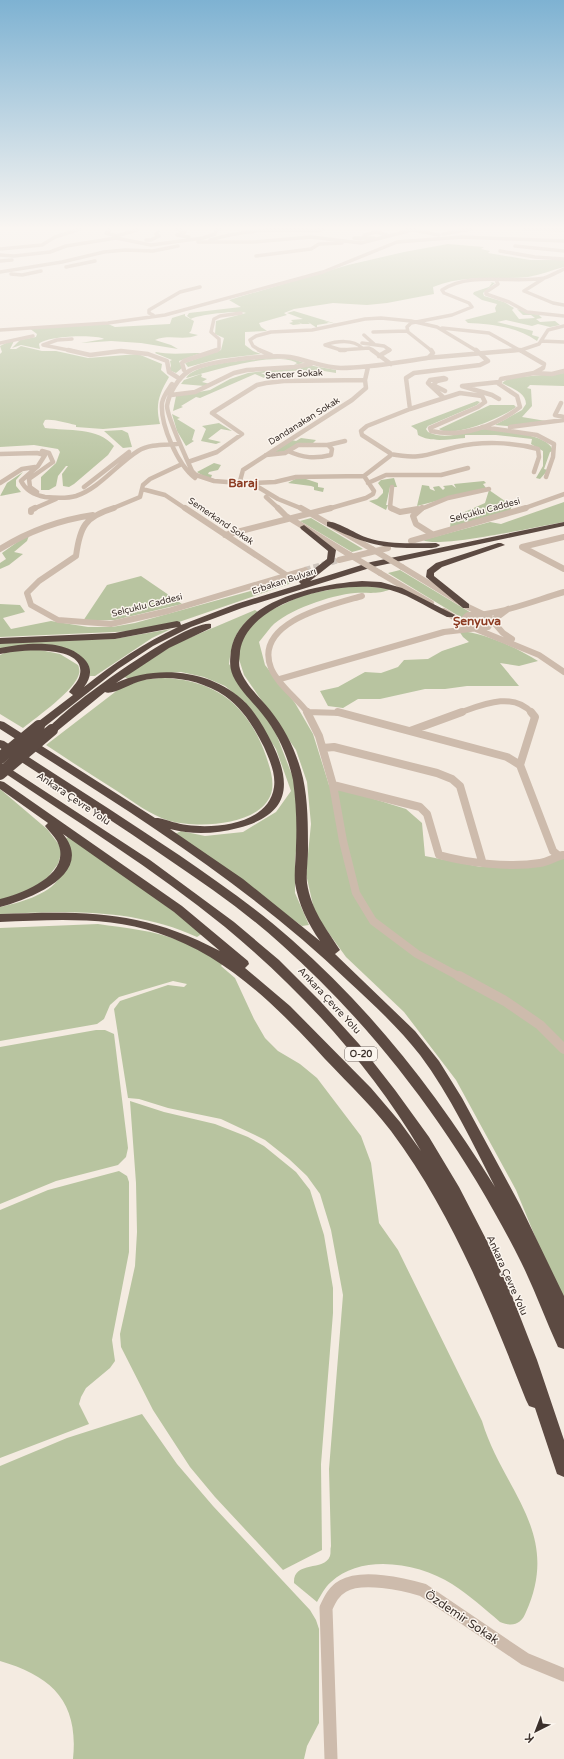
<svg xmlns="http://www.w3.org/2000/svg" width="564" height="1759" font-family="'Varela Round',sans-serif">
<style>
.green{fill:#b8c4a0}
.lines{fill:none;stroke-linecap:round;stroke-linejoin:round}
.minor-tunnel{stroke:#cfc6bd;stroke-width:6;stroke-dasharray:6 3;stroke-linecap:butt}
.minor-far5{stroke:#cdbbac;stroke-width:3.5}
.minor-far4{stroke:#cdbbac;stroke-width:4.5}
.minor-far3{stroke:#cdbbac;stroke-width:6}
.minor-far2{stroke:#cdbbac;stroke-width:8}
.minor-far1{stroke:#cdbbac;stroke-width:10}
.minor{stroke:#cdbbac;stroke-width:13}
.highway{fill:#5c4a42;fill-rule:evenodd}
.minor-bridge{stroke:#cdbbac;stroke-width:6}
.highway-bridge{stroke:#5c4a42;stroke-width:12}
.labels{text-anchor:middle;stroke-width:3;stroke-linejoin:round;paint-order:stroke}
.far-street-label{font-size:9px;fill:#3b302b;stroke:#fbf5ee}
.shield{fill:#fbf5ee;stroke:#756b66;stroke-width:1}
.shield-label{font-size:9px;font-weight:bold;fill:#3b302b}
.street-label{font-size:10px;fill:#3b302b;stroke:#fbf5ee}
.far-district-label{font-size:12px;font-weight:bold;fill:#8c3b22;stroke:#fbf5ee}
.near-street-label{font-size:12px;fill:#3b302b;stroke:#fbf5ee}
</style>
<rect width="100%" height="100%" fill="#f4ebe1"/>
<path class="green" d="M448,244L484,247L481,249L490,251L488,253L530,260H564V267C552,270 540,275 528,277C496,280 463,274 433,287L434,294L387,303L367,305L333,303L294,309L284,313L287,315L259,323L261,327L267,331L245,332V345L253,351L261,354L218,359L188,367L185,363L221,350L224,338L215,334L216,321L246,313C239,310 197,315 191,319L187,316L189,313L241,307L229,300L348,265L404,252Z
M490,282L495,283L483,293L484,296L504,302L514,308L512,310L519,319L535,318L531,315H523L517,309L539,315L542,318L536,319L540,322L555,321L560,325L550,327L538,324L532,326L506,320L497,322L533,331L532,335L539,337L537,341C518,327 491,324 468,323L465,320L496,312L495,308L497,304L482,300L473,294L474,292L489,287L492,283Z
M294,311L340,325L324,321L329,323L317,325V328L308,322L310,324H302L298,322L301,324L293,325L289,323L293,322L291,320L303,319L287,313Z
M185,314V316L194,321L191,331L189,333L198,335C184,341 169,334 155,340L171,345L178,349L141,343L111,341L81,343L104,339C96,334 45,336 39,344L40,349L21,345L12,348L20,340L36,337L37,334L29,328L108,324L115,327L170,324L172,318Z
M14,341L10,349H16L21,346L42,351H56L88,358L138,354L162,364L161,370L169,377C159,394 155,405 160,424L103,429L76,427V425C65,423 55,419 45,420L43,424L45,428C68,431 98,427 114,446L108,455L74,484L69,487L63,486L62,474L68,466H66L58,476L56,486L49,490H41V477L56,463L60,452L58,449L34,445L0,447V354L2,352L0,346L8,342Z
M156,352C170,355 187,353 201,353L179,361L182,368L176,373L169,370L171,366L170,361L172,360L155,353Z
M269,358L293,359L304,363L294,365L297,363C277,350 208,372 186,378C195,362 250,360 269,358Z
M308,365L336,370V373L318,370L306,372L305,370L261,373L268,376L264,378L255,374L200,398L196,397L181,406L183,407L173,411L176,396L210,390L230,379L248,373Z
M564,373V386L530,385L527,388L531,389L532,406L522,417L546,421L517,427L495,425L522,410L526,404C526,392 511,388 502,383L509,378Z
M201,374L202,375L201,377L207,379L202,382L210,384L205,386L181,384L184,380Z
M477,401L480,402L477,405L428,426L426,429L428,432C450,442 465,429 486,429C501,430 550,434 553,451L550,452L544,469L548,470L540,479L536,478L543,466V451L531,444L532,439L496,435H465V438C450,439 431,443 418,435L417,430L411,426Z
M490,405H514L516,407C504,417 452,439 439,429Z
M172,414L180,418L177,419L195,430L192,440L194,441L186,446L177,431Z
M219,423L232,431L221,429L208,439L221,442L216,444L201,441L206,429L202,426Z
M122,430L128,433L132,447L123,448L104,431Z
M301,438L316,440L313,443L297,445L284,452L273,453L292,440L296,441Z
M214,463L221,465L218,470L209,472L208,474L212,475L210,480L197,472Z
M23,472L16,480V486L21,492L0,496L7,483Z
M297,478H314L306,479L318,483V487L324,488L323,492L314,490V487L311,486L288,483Z
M394,478L397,487H390L386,505H388L386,510L369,501L377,499L383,493V490L378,483L381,480Z
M484,481L486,483L483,484L486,488L417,506L422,485L429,486L430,489L435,491L433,487L439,486L443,490L445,488L443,486L452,485L456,488L454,484Z
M489,490L512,506L510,511L450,528L451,518L485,503Z
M564,502V522C539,526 439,549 423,540L490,522L501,524Z
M311,518L363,549L352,552L300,521Z
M30,533L27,541L14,552L23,554L9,565L0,569V563L6,559L2,553Z
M400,570L473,614L462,618L388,573Z
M141,576L182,604L115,620L83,621L107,585Z
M305,576L289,584L179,622L137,631L0,637V604L20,605L25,612L3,618L11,629L51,621L88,627H112L135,623Z
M354,585L391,589C377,595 369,592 355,593C331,595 287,610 271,627C267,632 263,637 259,642L265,665L295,703L313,734L329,785L406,809L422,823L425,856L481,867L564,858V1307L516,1190L456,1080L404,1012L346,957L315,914L306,874L311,824L307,782L296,750L244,675L238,656L240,641L252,622L265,613L303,595Z
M255,610L258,612C236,629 233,637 229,664L275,731L297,788L298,830L295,861V893L309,925L302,926L175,834L181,831L205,836L243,832L276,812L291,791L276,749L245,702L225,686L204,677L181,672L153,674L129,679L124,677L150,659L175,644Z
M171,629L152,638L95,676H90C86,635 28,646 0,649V642L114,639Z
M459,631C483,632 517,648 538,661L519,666L500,663L519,686H467L445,689H425L380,699H358L343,708L328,706L320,691L338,687L365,672L381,673L398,667L404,660L428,659L442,651L469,642L463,637Z
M35,649L60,654L78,665C79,667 80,671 79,674C75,690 37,717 23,728L0,714V655L9,651Z
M161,678C215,679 248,705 266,756C270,768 275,782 271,794C259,827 197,828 170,821C150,815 134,802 117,791C93,776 70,761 46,745L119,689L141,680Z
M0,789L47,829L60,846L61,854L58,864L48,877L31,890L0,900Z
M71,836L203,933L197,937C135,908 67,911 0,914V907C18,903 49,895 59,878C64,869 67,858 70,848L66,838Z
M98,924C125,928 153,930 180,941C195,947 210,955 224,962L221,966L235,978L254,1019L265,1038L278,1051L300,1064L317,1078L361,1136L371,1163L379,1223L398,1250L482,1421C503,1491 562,1532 526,1612C521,1625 512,1627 500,1622C485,1609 469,1595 452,1584C419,1563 362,1553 331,1582C325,1587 321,1595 317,1602L294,1583C293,1560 324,1572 330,1556C331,1553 330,1549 331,1546L329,1469L343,1295L331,1230L320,1194L307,1176L289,1159L265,1140L255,1135L221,1119L168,1108L139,1099L128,1098L114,1009L120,1001L168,985L184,987L187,984L173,981L119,997L110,1005L104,1019L97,1024L0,1041V928Z
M96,1030H105L114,1034L128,1148L126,1157L118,1165L56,1181L0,1204V1047Z
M130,1101L164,1112L215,1124L248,1137L264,1146L296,1172L310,1190L324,1235L333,1288V1313L321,1464L322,1550L283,1570L215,1497L190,1467L153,1410L121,1347L120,1334L135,1266L137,1232L136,1183Z
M119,1171L127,1176L129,1182V1252L112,1340L115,1361L110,1368L86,1388L81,1397L79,1404L89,1424L0,1458V1210L48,1190Z
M142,1414L177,1464L213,1506L310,1610L316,1620L319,1629V1723L307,1746L304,1759H73C79,1702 52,1676 0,1661V1466L67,1438Z"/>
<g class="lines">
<path class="minor-tunnel" d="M305,570L339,560"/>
<path class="minor-far5" d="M109,229L110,230L106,233L117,236
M177,229L185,232L177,235L189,237
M408,229L439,235
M524,229L564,230
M443,234L472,229
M364,235L376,232L387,235
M116,236L137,230
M361,239L354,238H374
M146,240H151L159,236L156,234L158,232
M210,240C245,229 280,229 317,231L323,229
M198,242H253L311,237L361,243L412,230
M515,246L564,251
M0,249L42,245L55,237L80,229
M500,251L535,257L563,259
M0,255L14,256L50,252L66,246L116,238L151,245L203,238L215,234L216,230L220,229
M256,256L311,249L319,244L342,243
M0,261L12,260
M66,267L95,261
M0,272L62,262L104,252L125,250L153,251L178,246
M11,274L22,275L41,271
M543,279L524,291L553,303L564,305
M496,280L498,284L486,292V294L509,302L527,312L564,316
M153,315L149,313V310L180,292L200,287
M442,328L489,333L521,351
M0,330L108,323L165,315L323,272L397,242L462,237L564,241
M373,332L407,331
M364,335L374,344
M72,339L57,340L43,345L73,351
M541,341L564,342
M0,343L33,336
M362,343L384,346L390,350L388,351
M362,348C353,339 337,341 325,345L341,350L369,348L374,351
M119,351H123
M216,351L219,349V339L211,332L214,319L220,316L241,313
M261,351L253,346L250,340L256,336L271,332L312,330L365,319L381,318L411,321L437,327L477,351
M432,351L408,332L407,327L411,323L452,315L472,307L469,303L444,293L442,290C471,271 511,284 544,278C551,276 557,272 564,269
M506,351L521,350L539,344L548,330L564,326"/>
<path class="minor-far4" d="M68,350L90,355L121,351L148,354L167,361L169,372L177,377
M259,350L271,355
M340,350H345
M372,350L391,364
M520,350L544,364L543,368L534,373
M379,356L389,350
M426,358L518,350
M184,370L182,363L184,361L217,350
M499,382L462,386L492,395L499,399
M172,384C168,390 163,396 162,403C160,425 178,465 195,478
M171,395L195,392L234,373L247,370L295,367L311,364
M444,398L428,383L430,380L444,378L446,379L437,381L433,385L445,391
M561,403L555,415L564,417
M410,409L460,393L482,396L485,402L478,407L430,428L431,431C461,438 496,426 520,407L517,396L499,384L501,379L534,373L552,374L564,371
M482,427L537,435L554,444L553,457L546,477
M510,427L564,420
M288,451C303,458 315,459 331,455L332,449L328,445
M0,454L37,453L45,455L38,466L21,481C26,491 34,495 45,497C55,498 66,499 76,496C100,488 117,464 138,451C149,444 165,445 177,444
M390,454C422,460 427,454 456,447C481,441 513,442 538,449L539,457L534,472
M266,455L285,453L298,445H328L345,441
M188,462L217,452L242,434L212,413L257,385L266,383L284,381L365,380
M240,481L243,470L352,400L366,388L365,380L368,367
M0,483L22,469L35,467
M253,483L275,482L296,477L364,476
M368,483L386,475H441L468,468
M84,487L129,452
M392,487L390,507L392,509
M142,489L165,495L186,509
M37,492L30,487L29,479L53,462L49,453L42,451
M266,497L279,509
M33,509L56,499
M111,509L140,497L143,485L150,479L182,464
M303,509L278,499L253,484L214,481L196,475L192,471C187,460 167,415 167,406C169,393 178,378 189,371C205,361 272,354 290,357C307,360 324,368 341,368C370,368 399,362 428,358L433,353L431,350
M328,509L366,498L373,494L374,491L364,476L390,456V453L362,435L361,431L367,426L410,409L406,378L414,373L480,365L488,361L476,350
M421,509L448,498L489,489
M522,509L564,494"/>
<path class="minor-far3" d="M114,508C85,517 80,526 76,556L39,581L27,593L31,605L58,620L111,624L168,611L305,570
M185,508L286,575
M278,508L286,516L350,555
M301,508L372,549
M391,508L400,512L418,509
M422,508L413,516L416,524L432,534
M31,512V510L35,508
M225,535L331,508
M564,537L522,547L564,569
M411,541L526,508
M0,549C29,531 59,520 93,515
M339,560L388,548
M402,567L466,606L489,617L503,633L512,639
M380,573L431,603
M444,611L466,625L539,655L564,672
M458,624L468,615C501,615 533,601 564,592
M280,679L444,632L488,627L492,621L508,609
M307,712L342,713
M308,713C298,699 277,684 271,668C253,622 331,605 362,596
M459,713C482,705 512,691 532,713"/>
<path class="minor-far2" d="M307,712L319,736L333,785L343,841L356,893L373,921L417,954L460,977
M338,712L507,757L520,765L553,851L559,856
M410,731L462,712
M323,748L334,747L437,773L452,779L460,786L482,861
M520,765L535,717L531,712
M333,785L420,807L427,814L439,855C468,863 510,868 540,863C548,862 555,857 563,855"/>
<path class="minor-far1" d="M459,976L505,1001L540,1025L564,1049"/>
<path class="minor" d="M331,1759L326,1608C330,1599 334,1591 343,1586C362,1575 403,1584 423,1590L525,1659L564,1675"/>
<path class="highway" d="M327,522C336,520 357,535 368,538C389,545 413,543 436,543L440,545C436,549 428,548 422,548C381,549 364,543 327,526Z
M564,522V526L373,567L242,608L191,627L153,646L118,669L43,728L39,729L34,726L35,724L73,695L69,692C73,686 79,681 80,674C86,643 16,650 0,654V648C26,643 67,638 86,661C93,670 90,679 84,687C114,663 144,643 178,627L115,639L0,644V638L115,633L177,621L180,622L181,625L236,604L301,584L299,582L300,580L327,559L328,551L301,529L300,527L304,525L336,550L334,562L310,581L371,562Z
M498,543H501L505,545L442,567L434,573V576L469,604V608H463L426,577L427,570L436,563Z
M362,581L381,582L402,588L455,615L453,617H447C426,607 404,591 381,588C338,581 248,601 240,651C240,657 238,663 240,669C245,685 260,697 270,710C286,730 297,753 303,778C308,801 308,826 308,850C308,861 306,872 307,883C311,910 326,928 340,950L335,954L415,1031L439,1061L462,1098L520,1205L564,1296V1349L558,1347C545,1319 535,1290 521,1262C462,1144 381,1033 282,945C247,913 208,886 168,859C113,821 56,785 0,748V740L4,741C62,779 121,816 179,855C218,882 257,909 292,940C373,1011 438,1095 495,1187C472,1142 450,1095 420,1055C399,1028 373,1004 348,981C244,881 121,806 0,729V721L4,722L155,818H158C168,820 177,824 187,825C216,829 269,824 274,787C276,773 269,759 264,747C254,727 243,709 225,696C201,680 169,674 141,681C132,683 111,696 105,692L56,732H48L47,730C62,709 188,618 211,624V628L169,648L116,683C157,664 213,670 246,703C257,715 265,729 272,743C293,786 289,815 238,828C215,834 193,835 170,829L243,879L320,941C308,924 298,903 295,883C294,871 296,858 296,846C297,824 296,802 293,780C288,756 278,734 263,715C253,702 240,691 233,676C229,667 230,660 231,650C240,599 320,584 362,581Z
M0,762L150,860L234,922L279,960L320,1001L359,1044L395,1090L429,1137L459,1187L488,1243L512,1296L537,1360L564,1440V1477L557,1474L535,1408L529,1406L526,1400C489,1306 452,1213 391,1131C368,1101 340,1076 315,1048C270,1000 222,954 158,933C107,916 52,920 0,922V914C85,911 142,910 220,951L174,912L63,834C96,874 29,899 0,907V899C23,893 74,874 57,841C54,836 49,831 45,826L48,823L0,789V781L4,782L182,906L248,961L249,964L245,968L290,1006L371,1088L400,1122L421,1151C371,1066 301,990 225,927C154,869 76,821 0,770Z"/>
<path class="minor-bridge" d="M372,549L402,567
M350,555L380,573"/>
<path class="highway-bridge" d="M0,758L39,726
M0,774L52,730"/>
</g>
<linearGradient id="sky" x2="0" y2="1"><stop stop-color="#7eb2d2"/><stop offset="0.48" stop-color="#faf6f2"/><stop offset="1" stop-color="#faf6f2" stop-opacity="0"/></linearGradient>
<rect width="564" height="475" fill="url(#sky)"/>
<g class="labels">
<g class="far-street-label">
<text transform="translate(294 374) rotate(-3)" y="3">Sencer Sokak</text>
<text transform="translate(304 421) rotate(-32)" y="3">Dandanakan Sokak</text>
<text transform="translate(485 510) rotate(-15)" y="3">Selçuklu Caddesi</text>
<text transform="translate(221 521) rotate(34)" y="3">Semerkand Sokak</text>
<text transform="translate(284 581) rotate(-18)" y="3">Erbakan Bulvarı</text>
<text transform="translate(147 605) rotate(-14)" y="3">Selçuklu Caddesi</text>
</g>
<rect class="shield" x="345" y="1047" width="32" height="14" rx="3"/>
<g class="shield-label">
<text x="361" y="1057">O-20</text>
</g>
<g class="street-label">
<text transform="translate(74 798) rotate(34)" y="4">Ankara Çevre Yolu</text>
<text transform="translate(330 1000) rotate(47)" y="4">Ankara Çevre Yolu</text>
<text transform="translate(508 1275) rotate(66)" y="4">Ankara Çevre Yolu</text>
</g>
<g class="far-district-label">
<text x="243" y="487">Baraj</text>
<text x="477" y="625">Şenyuva</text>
</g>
<g class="near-street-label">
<text transform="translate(462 1617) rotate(34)" y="4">Özdemir Sokak</text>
</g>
</g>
<g transform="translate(536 1731) rotate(222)" stroke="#fbf5ee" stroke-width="3" paint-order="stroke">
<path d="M0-3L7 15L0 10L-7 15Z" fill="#3b302b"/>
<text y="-6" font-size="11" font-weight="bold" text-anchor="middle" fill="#3b302b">K</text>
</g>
</svg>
